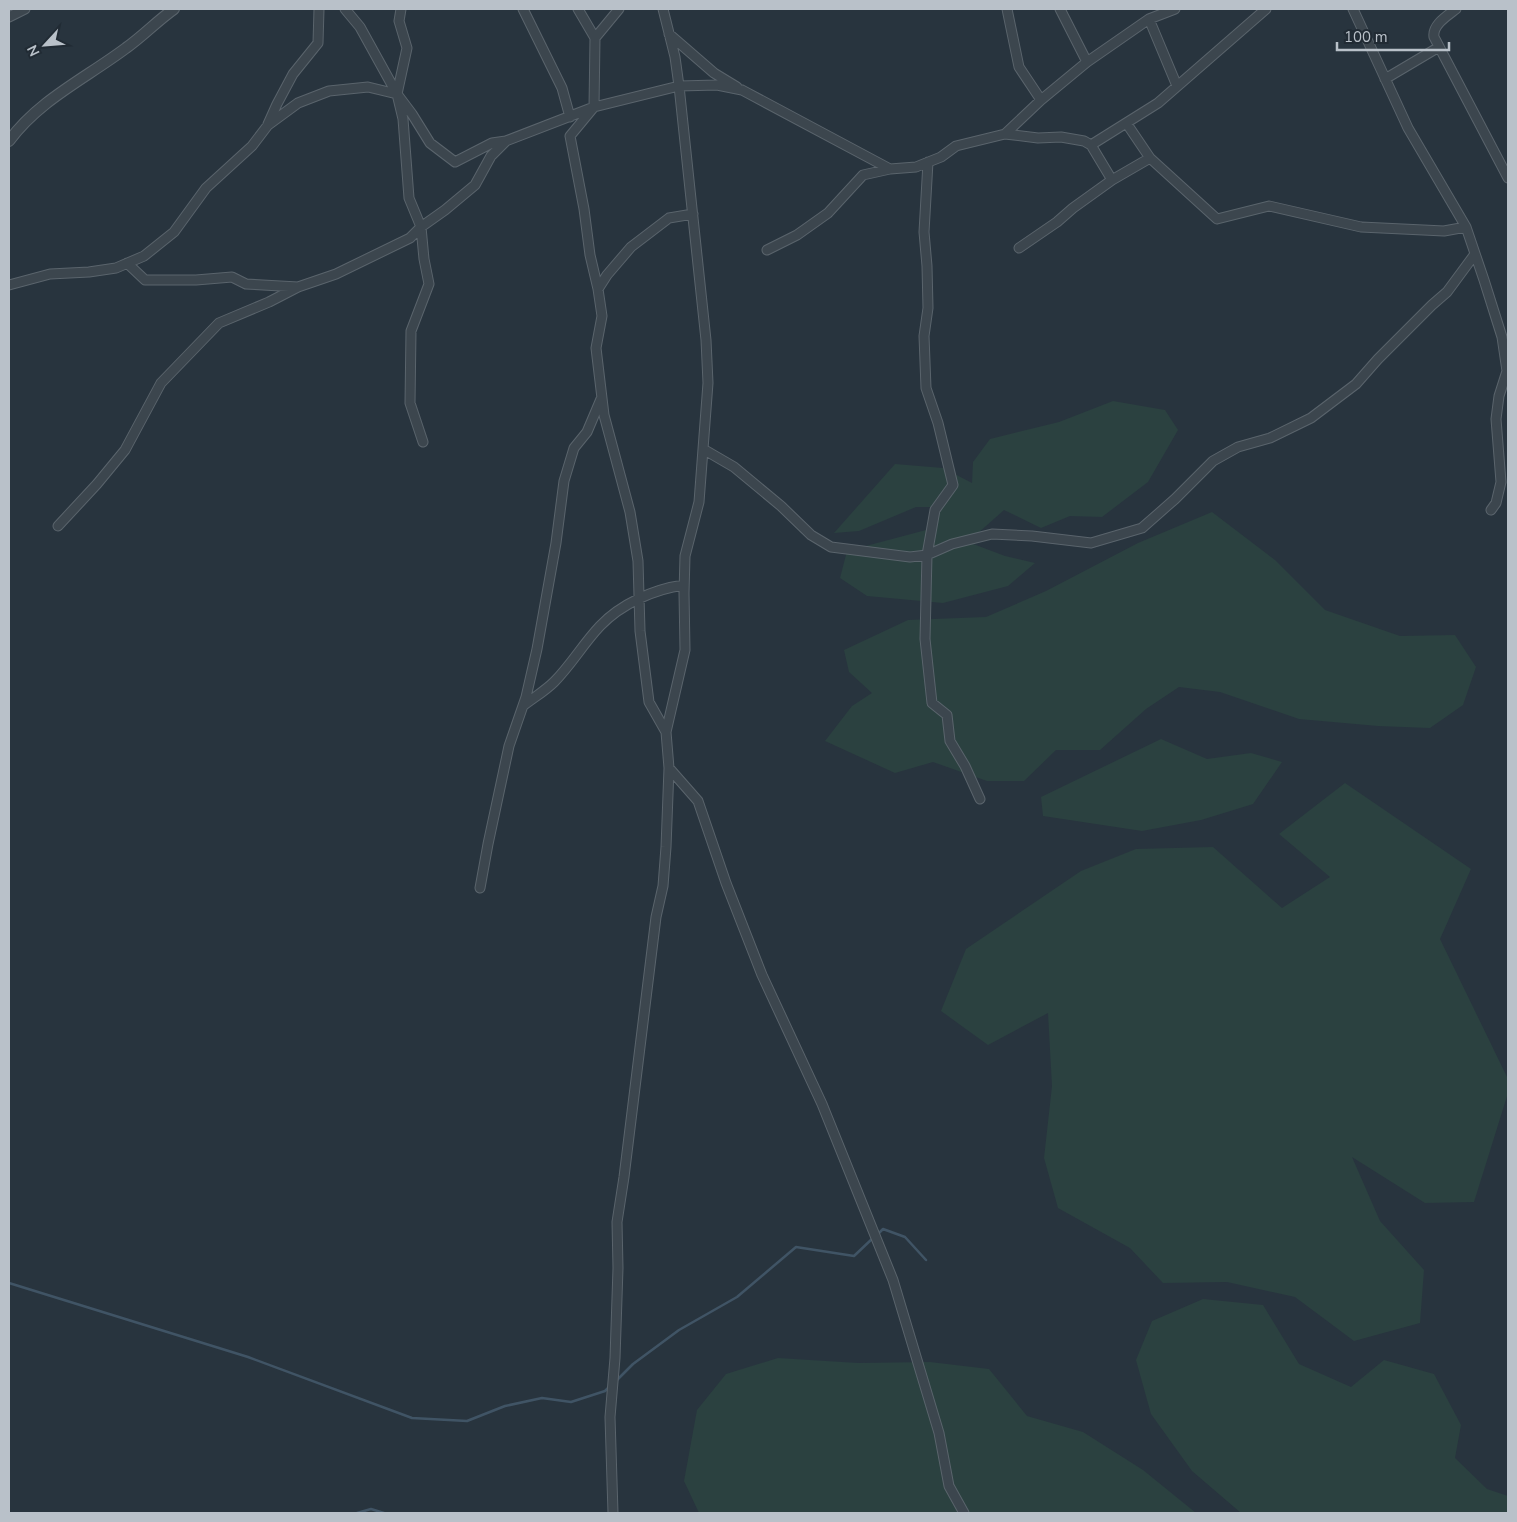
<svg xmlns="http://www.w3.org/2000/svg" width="1517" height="1522" font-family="'Nunito Sans',sans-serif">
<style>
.green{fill:#2b4140}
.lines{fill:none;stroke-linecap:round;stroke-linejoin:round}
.stream{stroke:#405465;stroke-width:2.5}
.minor-casing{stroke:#5a646c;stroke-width:11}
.tertiary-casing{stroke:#5a646c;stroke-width:12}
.minor{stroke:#3c464e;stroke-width:9}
.tertiary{stroke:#3c464e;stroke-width:10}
</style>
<rect width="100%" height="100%" fill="#28343e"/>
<path class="green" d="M1113,401L1165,410L1178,430L1148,482L1102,517L1070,516L1041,528L1004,510L968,542L1005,556L1035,563L1008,586L943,603L867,596L840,578L847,551L926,530L939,507H916L859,531L834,533L895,464L943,468L972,483L973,462L990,439L1059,422Z
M1212,512L1275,560L1325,610L1400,636L1455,635L1476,667L1463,705L1430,728L1378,726L1299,719L1220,692L1179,687L1146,709L1100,750H1056L1024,781H987L933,762L895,773L825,741L852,706L872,693L849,672L844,650L908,620L986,617L1046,591L1138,543Z
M1161,739L1207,759L1251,753L1282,762L1253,804L1201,820L1142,831L1043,816L1041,797Z
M1345,783L1471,869L1440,939L1508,1079V1093L1474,1202L1425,1203L1352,1157L1380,1221L1424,1270L1420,1323L1354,1341L1295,1297L1227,1282L1163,1283L1130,1248L1058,1208L1044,1158L1052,1086L1048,1013L988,1045L941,1011L966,949L1081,871L1136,849L1213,847L1282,908L1330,877L1279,834Z
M1203,1299L1263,1305L1299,1364L1351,1387L1384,1360L1434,1374L1461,1425L1455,1458L1487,1489L1508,1496V1513H1241L1192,1471L1151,1414L1136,1360L1152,1321Z
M778,1358L858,1363L930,1362L989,1369L1027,1416L1083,1432L1143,1470L1196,1513H699L684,1481L697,1410L726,1374Z"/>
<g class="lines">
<path class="stream" d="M877,1235L883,1229L905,1237L926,1260
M9,1283L248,1357L412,1418L467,1421L505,1406L542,1398L571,1402L605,1391L610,1386
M616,1381L633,1364L679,1330L737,1297L796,1247L854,1256L873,1238
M357,1513L371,1509L384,1513"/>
<g class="minor-casing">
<path id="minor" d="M345,9L360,27L397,94L412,114L430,143L455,162L492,143L506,141
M401,9L399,21L407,48L397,94L403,119L409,198L421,227L424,259L429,284L411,331L410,403L423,442
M523,9L562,88L570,117
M578,9L595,38
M619,9L595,38L594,107L570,136L584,209L590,255L598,289L602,316L596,348L604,415L630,512L638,561L640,631L649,702L666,732
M1007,9L1019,67L1041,100
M1060,9L1087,62L1149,19L1175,9
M1353,9L1408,128L1466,227L1484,280L1502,337L1507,371L1499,396L1496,419L1501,482L1496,503L1491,510
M1456,9C1447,16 1432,25 1434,37L1508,178
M9,17L25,9
M1149,19L1177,86
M669,34L714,73L737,87
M1385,79L1439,47
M268,124L277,104L293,74L318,43L319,9
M1127,124L1150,158L1217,219L1269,206L1361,227L1444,231L1466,227
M1005,134L1041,100L1087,62
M1091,145L1158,103L1266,9
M928,162L924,232L927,266L928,308L924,336L926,388L938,423L953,485L935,510L927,555L925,639L932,703L947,715L950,741L965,766L980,799
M1019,248L1057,222L1073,208L1112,180L1150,158
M767,250L797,235L828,213L863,175L890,169
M127,263L145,280H196L232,277L246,284L298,287
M9,285L50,274L89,272L116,268L144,256L174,232L206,188L252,146L268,125L298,103L329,91L368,87L397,94
M598,289L607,275L631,247L669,218L693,214
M703,449L734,467L781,506L811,535L831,547L910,557L927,555L952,544L992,534L1032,536L1091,543L1142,528L1175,499L1213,461L1238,447L1270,438L1311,418L1356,384L1378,359L1432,305L1447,292L1475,254
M58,526L97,484L125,450L161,383L219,323L269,302L298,287L336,274L410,238L421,227L445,210L475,185L491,156L506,141L594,107L679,86L717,85L742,90L890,169L916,167L941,157L956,146L1005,134L1038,138L1061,137L1084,141L1091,145L1112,180
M523,706C533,698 545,691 554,682C571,665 583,644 600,626C621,604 654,589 684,585
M669,768L698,801L726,883L762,975L822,1104L893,1280L939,1433L949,1486L964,1513
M480,888L488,844L509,746L526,697L537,649L556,543L564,481L574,448L587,432L601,399
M613,1513L610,1417L615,1358L618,1268L617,1222L624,1177L656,917L663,886L666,847L669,768L666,732L685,650L684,593L685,556L699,502L703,449L708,383L706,340L679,86L675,57L663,9"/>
</g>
<g class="tertiary-casing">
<path id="tertiary" d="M9,141C39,100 86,78 126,48C143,36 157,21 174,9"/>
</g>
<use href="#minor" class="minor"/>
<use href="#tertiary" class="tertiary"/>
</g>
<rect width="1517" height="1522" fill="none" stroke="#b9c1c9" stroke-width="20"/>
<g transform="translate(45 45) rotate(244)" stroke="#212b34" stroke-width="4" paint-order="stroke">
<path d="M0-4L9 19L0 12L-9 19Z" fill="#b9c1c9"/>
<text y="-8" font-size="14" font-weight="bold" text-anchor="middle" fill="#b9c1c9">N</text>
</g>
<path d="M1337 42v8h112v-8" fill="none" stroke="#b9c1c9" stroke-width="2.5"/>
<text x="1344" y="42" font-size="15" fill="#b9c1c9" stroke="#212b34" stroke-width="4" paint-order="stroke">100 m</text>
</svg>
